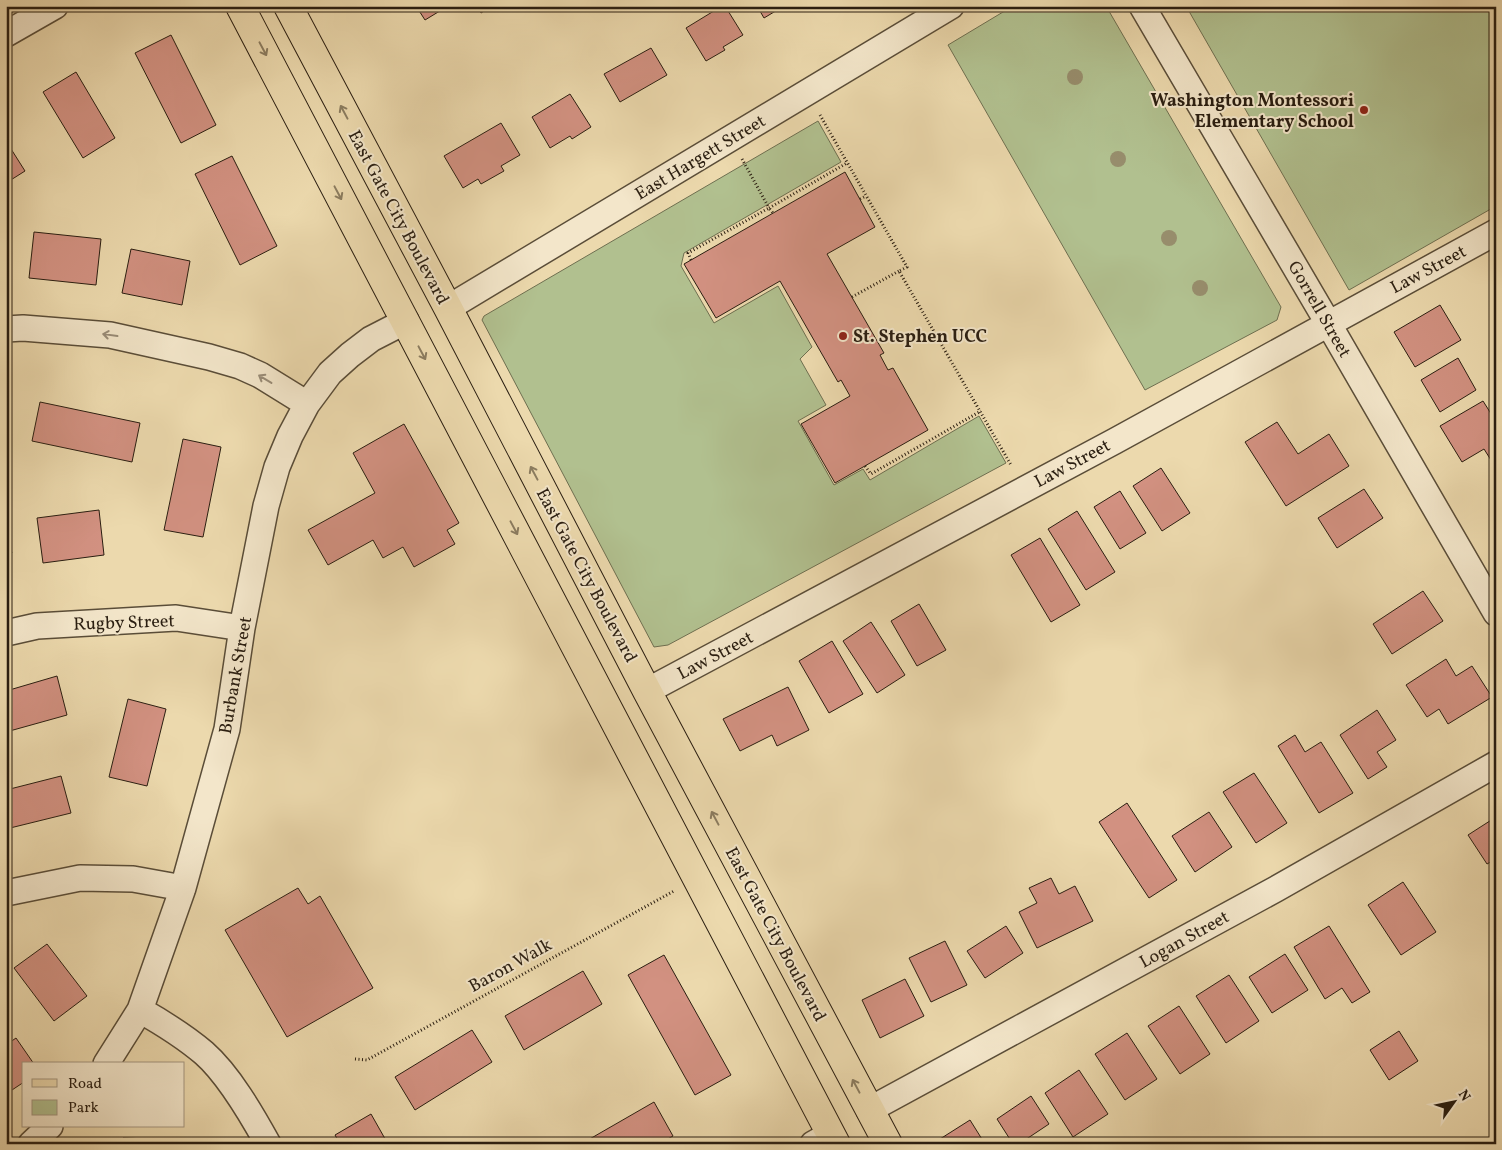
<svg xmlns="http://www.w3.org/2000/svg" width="1502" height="1150" font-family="Vollkorn,serif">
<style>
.green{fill:#b1c08f;stroke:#6e6f50}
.building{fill:#d29181;stroke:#2a1e11}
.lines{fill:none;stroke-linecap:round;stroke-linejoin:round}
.minor-casing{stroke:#5a4d38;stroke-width:28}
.major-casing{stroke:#2a1e11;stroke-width:30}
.path{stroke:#2a1e11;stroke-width:3;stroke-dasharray:1 2.5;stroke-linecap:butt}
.minor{stroke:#f3e6ca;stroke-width:25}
.major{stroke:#ecd9ad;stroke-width:28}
.tree{fill:#978d6c}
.oneway{stroke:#8b7c5f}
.oneway2{stroke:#998c77}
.poi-dot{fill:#8f2418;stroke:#f3e6ca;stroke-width:2}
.labels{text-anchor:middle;stroke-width:4;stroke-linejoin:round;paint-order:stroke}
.poi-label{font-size:18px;font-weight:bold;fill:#2a1e11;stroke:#f3e6ca;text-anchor:end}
.street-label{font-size:18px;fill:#2a1e11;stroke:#f3e6ca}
</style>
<rect width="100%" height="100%" fill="#ecd9ad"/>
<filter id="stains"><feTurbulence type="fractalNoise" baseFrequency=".004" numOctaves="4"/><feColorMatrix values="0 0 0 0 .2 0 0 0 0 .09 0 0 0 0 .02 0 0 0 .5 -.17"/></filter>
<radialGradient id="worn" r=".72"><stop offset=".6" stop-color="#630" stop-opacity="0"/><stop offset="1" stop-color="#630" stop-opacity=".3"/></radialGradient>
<path class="green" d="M1013,6H1106L1281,307L1277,320L1145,390L948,45Z
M1186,6H1496V206L1349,290Z
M818,121L841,162L684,253L681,266L714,323L778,286L812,347L800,359L826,405L798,421L834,485L863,469L870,480L979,416L1006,463L668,645L654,647L482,320L484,316Z"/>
<path class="building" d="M416,6H448L425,20Z
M477,6H492L481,13Z
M722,6H725L743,35L723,47L725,50L706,61L686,28Z
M757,6H784L764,18Z
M171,35L216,125L181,143L135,53Z
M651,48L667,75L620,102L604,74Z
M76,72L115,138L83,158L43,92Z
M570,94L591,127L572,139L570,136L550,148L532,117Z
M501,123L520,155L501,166L504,171L481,184L478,179L463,188L444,156Z
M6,141L25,171L6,183Z
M232,156L277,246L240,265L195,174Z
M845,172L875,227L827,254L884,353L880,355L888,370L893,368L928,430L835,483L801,424L850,396L841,380L838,382L780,281L716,318L684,264Z
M34,232L101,239L96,285L29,278Z
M131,249L190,261L182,305L122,293Z
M1440,305L1461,340L1415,367L1394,332Z
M1458,358L1476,390L1440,412L1421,380Z
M1483,401L1495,420L1496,419V468L1484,449L1462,462L1440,426Z
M40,402L140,423L132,462L32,441Z
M1277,422L1298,454L1329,434L1349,466L1286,506L1245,442Z
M404,424L459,523L447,530L455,544L414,567L403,547L383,558L373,540L328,565L308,530L375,493L353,453Z
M183,439L221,447L203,537L164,530Z
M1161,468L1190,513L1162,531L1133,486Z
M1364,489L1383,518L1337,548L1318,518Z
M1120,491L1146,533L1120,549L1094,507Z
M99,510L104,555L43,563L37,518Z
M1077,511L1115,572L1086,590L1048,529Z
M6,532L12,553L6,554Z
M1040,538L1080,605L1051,622L1011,555Z
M1423,591L1443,621L1392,654L1373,624Z
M919,604L946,650L917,666L891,621Z
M871,622L905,675L877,693L843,641Z
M832,641L863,694L829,713L799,661Z
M1446,659L1456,676L1472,666L1492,697L1448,724L1439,709L1427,717L1406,685Z
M57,676L67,715L6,732V691Z
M788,687L809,730L777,746L772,735L740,751L723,719Z
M128,699L166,709L147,786L109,777Z
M1377,710L1396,740L1377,752L1387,767L1368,779L1340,735Z
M1295,735L1305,752L1321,742L1353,793L1319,813L1278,746Z
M1254,773L1287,823L1256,843L1223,792Z
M61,776L71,813L6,829V790Z
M1127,803L1177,880L1149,898L1099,822Z
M1209,812L1232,847L1195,872L1172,836Z
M1496,817V859L1487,864L1468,835Z
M1051,878L1059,894L1075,886L1093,921L1037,948L1019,912L1037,903L1029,888Z
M1403,882L1436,932L1401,955L1368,905Z
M298,888L308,904L320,896L373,988L287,1037L225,930Z
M1006,926L1023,953L985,978L967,951Z
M1329,926L1370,992L1352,1003L1342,988L1325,999L1294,947Z
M945,941L967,985L931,1002L909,958Z
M47,944L87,996L54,1021L14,968Z
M1285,954L1308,990L1272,1013L1249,977Z
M664,955L731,1075L695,1095L628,975Z
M583,971L602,1004L524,1050L505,1016Z
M1229,975L1259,1021L1226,1043L1196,996Z
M905,979L924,1016L880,1038L862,1000Z
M1179,1006L1210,1054L1180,1074L1148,1026Z
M472,1030L492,1062L415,1110L395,1077Z
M1399,1031L1418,1061L1389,1080L1370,1050Z
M1127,1033L1157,1079L1125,1100L1095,1054Z
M16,1038L34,1064H24V1082L6,1094V1045Z
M1079,1070L1108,1114L1073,1137L1045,1093Z
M1031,1096L1049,1124L1019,1144H1013L997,1119Z
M654,1102L673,1136L659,1144H581Z
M371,1114L388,1144H340L335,1135Z
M970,1120L985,1144H943L940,1139Z
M123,1138L204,1141V1144H123Z"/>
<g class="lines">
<g class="minor-casing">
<path id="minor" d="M1142,6L1328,323L1496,613
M6,34L55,6
M448,308L951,6
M6,329L23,328L110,335L209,357L240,366L260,375L307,404
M6,633L37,626L176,618L242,628
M647,691L1115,441L1496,232
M6,893L80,878L133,879L183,888
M140,1010C163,1023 184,1036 204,1053C229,1075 252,1115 268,1144
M106,1064L140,1010L183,888L227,729L242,628L266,506L277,467L290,436L307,404L330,373L350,355L371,339L406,321
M869,1110L1276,889L1496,764
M31,1144L50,1126
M813,1144L831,1134"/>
</g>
<g class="major-casing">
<path id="major" d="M240,6L836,1144
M288,6L448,308L647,691L888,1144"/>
</g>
<path class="path" d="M820,115L907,267L899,271L1011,465
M742,159L769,208L847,163
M860,199L866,196
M691,260L688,253L769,208L773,213
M852,297L899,271
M865,466L871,474L981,411
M355,1059L367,1060L674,891"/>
<use href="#minor" class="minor"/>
<use href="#major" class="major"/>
</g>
<g class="tree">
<circle cx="1075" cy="77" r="8"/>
<circle cx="1118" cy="159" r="8"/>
<circle cx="1169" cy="238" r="8"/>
<circle cx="1200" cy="288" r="8"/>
</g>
<defs><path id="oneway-shaft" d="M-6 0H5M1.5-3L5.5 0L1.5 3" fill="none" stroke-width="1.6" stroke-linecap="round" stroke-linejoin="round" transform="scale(1.25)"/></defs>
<g class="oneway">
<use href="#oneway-shaft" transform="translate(263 49) rotate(62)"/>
<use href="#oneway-shaft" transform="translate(344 112) rotate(-118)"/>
<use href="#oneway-shaft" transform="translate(338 193) rotate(62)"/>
<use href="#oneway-shaft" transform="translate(422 353) rotate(62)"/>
<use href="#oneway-shaft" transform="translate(534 473) rotate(-118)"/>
<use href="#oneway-shaft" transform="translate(514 528) rotate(62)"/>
<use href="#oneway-shaft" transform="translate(715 818) rotate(-118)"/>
<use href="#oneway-shaft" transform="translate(856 1086) rotate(-118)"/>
</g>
<g class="oneway2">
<use href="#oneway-shaft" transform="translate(110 335) rotate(-172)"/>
<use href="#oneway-shaft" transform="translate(265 379) rotate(-149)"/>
</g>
<g class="poi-dot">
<circle cx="1364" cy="110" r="5"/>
<circle cx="843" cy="336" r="5"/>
</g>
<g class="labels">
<g class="poi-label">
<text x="1354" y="106">Washington Montessori<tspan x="1354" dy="21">Elementary School</tspan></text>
<text x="853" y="342" text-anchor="start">St. Stephen UCC</text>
</g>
<g class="street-label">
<text transform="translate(700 157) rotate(-31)" y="6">East Hargett Street</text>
<text transform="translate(399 217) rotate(62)" y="6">East Gate City Boulevard</text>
<text transform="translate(1428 269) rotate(-28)" y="6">Law Street</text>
<text transform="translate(1320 309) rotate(60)" y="6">Gorrell Street</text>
<text transform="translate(1072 463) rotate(-28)" y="6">Law Street</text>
<text transform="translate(587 575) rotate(62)" y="6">East Gate City Boulevard</text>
<text transform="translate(124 622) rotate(-2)" y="6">Rugby Street</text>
<text transform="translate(715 655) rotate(-28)" y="6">Law Street</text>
<text transform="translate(235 675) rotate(-80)" y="6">Burbank Street</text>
<text transform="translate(776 934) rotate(62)" y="6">East Gate City Boulevard</text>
<text transform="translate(1184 939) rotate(-29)" y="6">Logan Street</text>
<text transform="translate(510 965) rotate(-29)" y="6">Baron Walk</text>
</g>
</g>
<rect width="1502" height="1150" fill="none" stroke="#ecd9ad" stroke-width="25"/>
<rect x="8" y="8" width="1487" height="1135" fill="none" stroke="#2a1e11" stroke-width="2.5"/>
<rect x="12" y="12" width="1477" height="1125" fill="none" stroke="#2a1e11"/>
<rect x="22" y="1062" width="162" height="65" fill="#f3e6ca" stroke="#a39680"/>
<rect x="32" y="1079" width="25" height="8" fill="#ecd9ad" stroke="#a39680"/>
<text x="68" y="1088" font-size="15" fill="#2a1e11">Road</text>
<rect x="32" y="1100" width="25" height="15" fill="#b1c08f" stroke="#a39680"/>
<text x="68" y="1112" font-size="15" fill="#2a1e11">Park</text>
<g transform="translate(1454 1102) rotate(57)" stroke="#f3e6ca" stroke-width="4" paint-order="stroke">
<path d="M0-4L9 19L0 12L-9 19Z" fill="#2a1e11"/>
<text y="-8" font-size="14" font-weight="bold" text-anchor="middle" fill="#2a1e11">N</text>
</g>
<rect width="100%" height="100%" filter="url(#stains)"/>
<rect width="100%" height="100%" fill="url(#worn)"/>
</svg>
